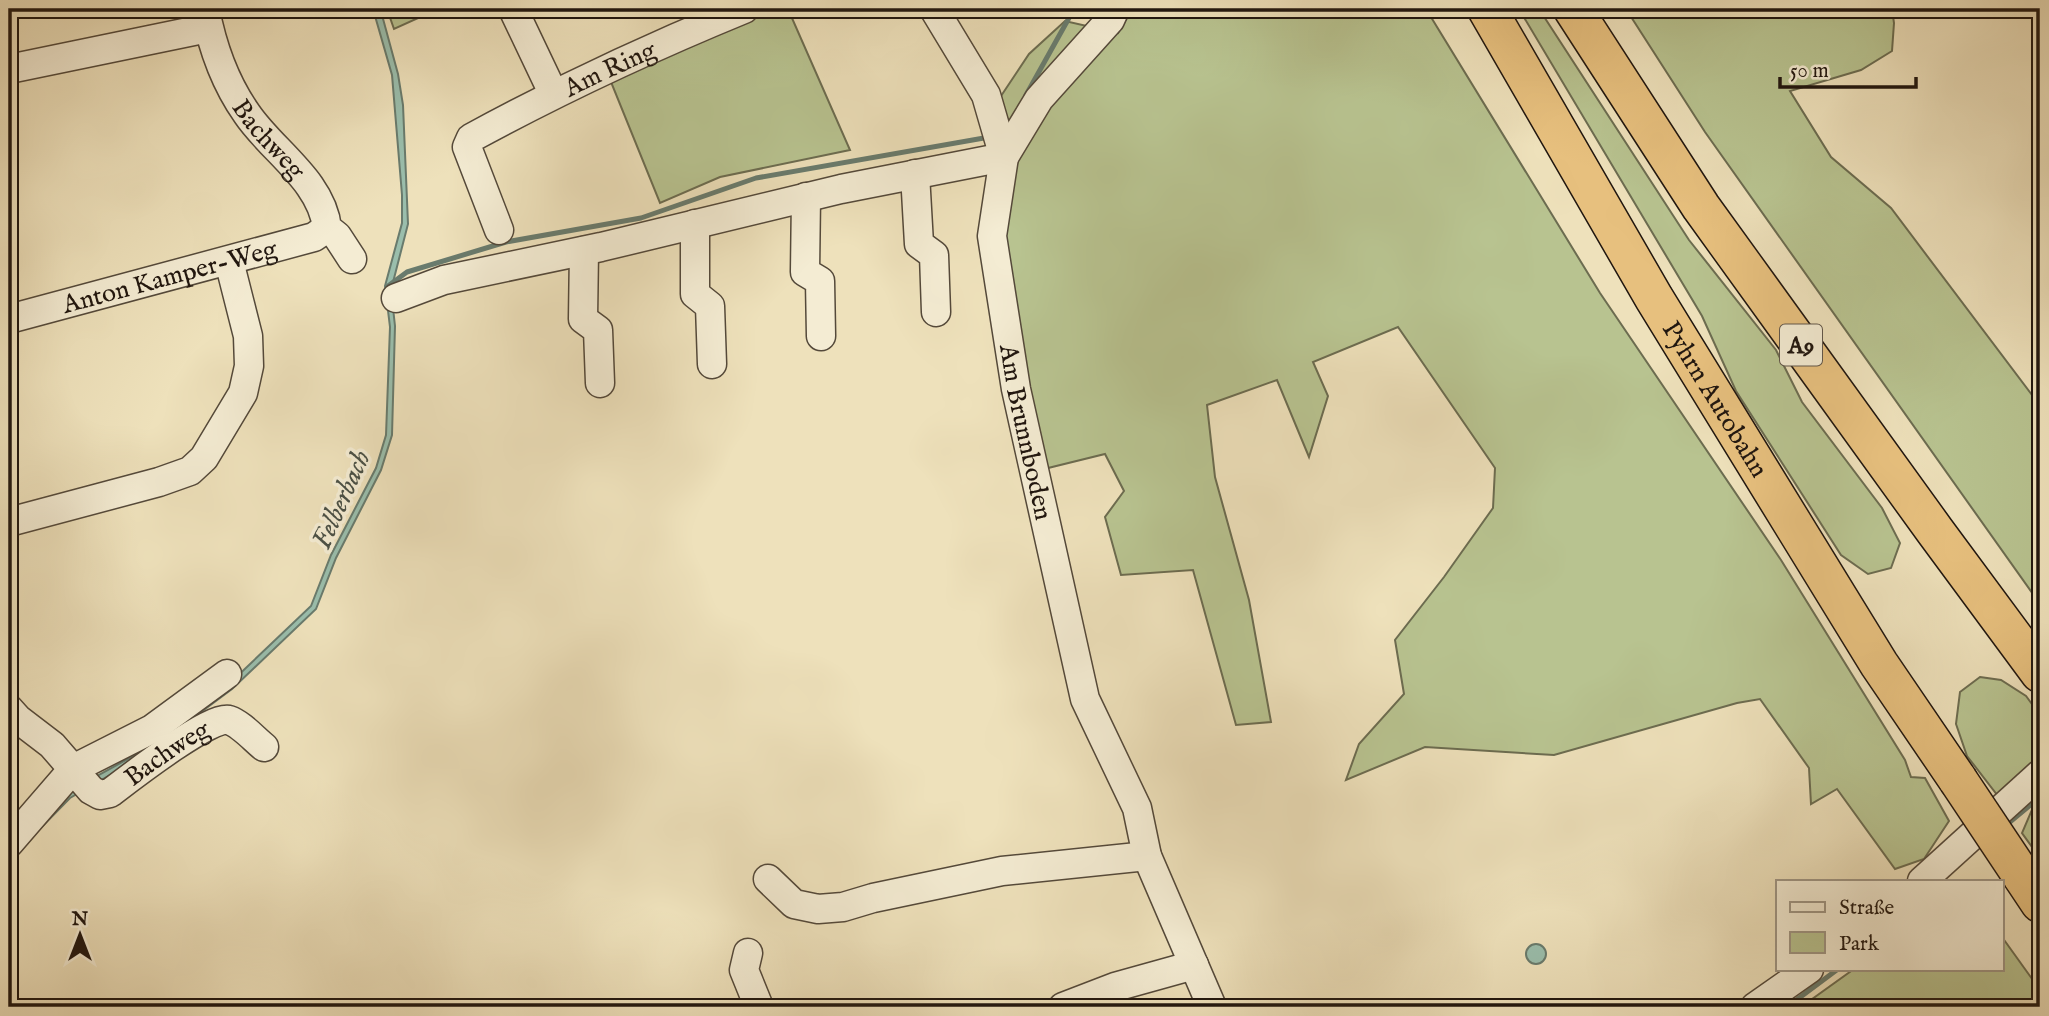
<svg xmlns="http://www.w3.org/2000/svg" width="2049" height="1016" font-family="'IM FELL English',serif">
<style>
.green{fill:#b8c390;stroke:#6c6c50;stroke-width:2}
.water{fill:#9abeac;stroke:#697b6d;stroke-width:2}
.lines{fill:none;stroke-linecap:round;stroke-linejoin:round}
.stream{stroke:#697b6d;stroke-width:5}
.minor-casing{stroke:#54493a;stroke-width:31}
.highway-casing{stroke:#20160f;stroke-width:41}
.minor{stroke:#f4ecd3;stroke-width:28}
.highway{stroke:#e7c07e;stroke-width:38}
.highway-bridge-casing{stroke:#20160f;stroke-width:41;stroke-linecap:butt}
.highway-bridge{stroke:#e7c07e;stroke-width:38}
.labels{text-anchor:middle;stroke-width:7;stroke-linejoin:round;paint-order:stroke}
.shield{fill:#f4ecd3;stroke:#60564a;stroke-width:2}
.shield-label{font-size:24px;font-weight:bold;fill:#20160f}
.street-label{font-size:26px;fill:#20160f;stroke:#f4ecd3}
.water-label{font-size:28px;font-style:italic;fill:#4b5146;stroke:#f4ecd3}
</style>
<rect width="100%" height="100%" fill="#eee1bb"/>
<filter id="stains"><feTurbulence type="fractalNoise" baseFrequency=".00286" numOctaves="4"/><feColorMatrix values="0 0 0 0 .2 0 0 0 0 .09 0 0 0 0 .02 0 0 0 .5 -.17"/></filter>
<radialGradient id="worn" r=".72"><stop offset=".6" stop-color="#630" stop-opacity="0"/><stop offset="1" stop-color="#630" stop-opacity=".3"/></radialGradient>
<path class="green" d="M387,9H438L394,29Z
M772,9H788L850,150L720,177L660,203L611,82Z
M1132,9H1426L1600,293L1781,560L1905,760L1911,777L1925,778L1949,821L1924,859L1895,869L1837,789L1811,804L1809,768L1760,699L1737,703L1554,755L1425,747L1346,780L1359,744L1404,694L1395,640L1444,577L1493,508L1495,468L1398,327L1313,362L1328,396L1309,457L1277,380L1207,405L1215,477L1249,600L1271,722L1236,725L1193,570L1121,575L1105,517L1124,491L1105,454L1044,469L994,324L999,99L1029,54L1065,21L1118,33Z
M1519,9H1539L1689,240L1776,350L1802,402L1882,508L1900,543L1891,568L1868,574L1841,555L1736,391L1702,316Z
M1626,9H1892L1894,23L1892,51L1861,70L1790,91L1831,157L1891,208L2038,403L2040,402V604L1705,132Z
M1980,677L2001,680L2026,696L2040,715V759L1998,796L1967,756L1956,724L1960,692Z
M2040,791V858L2022,833Z
M2002,937L2040,990V1007H1801L1854,969H2002Z"/>
<path class="water" d="M373,9H379L382,15L398,74L403,105L408,224L391,290L395,326L392,435L381,470L336,558L316,609L232,689L138,759L70,798L26,843L9,867V856L66,793L135,755L229,684L311,606L331,555L376,468L386,435L390,327L385,286L402,223V195L392,75Z
M1526 954a10 10 0 1 1 20 0a10 10 0 1 1-20 0Z"/>
<g class="lines">
<path class="stream" d="M1026,95L1074,9
M388,286L407,272L506,242L641,218L756,178L984,138L989,135
M2005,826L2040,797
M1787,1007L1838,969"/>
<g class="minor-casing">
<g id="minor">
<path id="s1" d="M205,9C212,46 225,83 247,114C272,151 322,181 327,228L337,236L352,259"/>
<path d="M513,9L553,93"/>
<path id="s2" d="M934,9L986,95L1004,157L992,236L1016,389L1085,699L1137,808L1147,856L1212,1007"/>
<path d="M9,69L208,28"/>
<path d="M915,174L919,244L934,255L936,312"/>
<path d="M806,197L805,272L820,281L821,336"/>
<path d="M695,224V294L710,306L712,364"/>
<path id="s3" d="M499,230L467,147L471,138C561,89 649,48 744,9"/>
<path d="M584,251L583,319L598,330L600,383"/>
<path d="M396,298L444,280L601,247L841,189L1004,157L1039,99L1110,20L1115,9"/>
<path id="s4" d="M9,319L314,237L327,228"/>
<path d="M9,522L159,482L190,471L204,458L243,393L249,366L248,336L229,261"/>
<path id="s5" d="M9,709L18,719L52,745L91,790L100,795L110,793C127,780 212,714 229,720C241,724 254,739 264,747"/>
<path d="M9,843L73,769L152,729L227,674"/>
<path d="M768,879L794,904L818,909L843,907L873,898L1002,871L1147,856"/>
<path d="M1922,881L2040,774"/>
<path d="M748,953L744,970L759,1007"/>
<path d="M1063,1007L1115,987L1194,965"/>
<path d="M1755,1007L1809,969"/>
</g>
</g>
<g class="highway-casing">
<g id="highway">
<path id="s6" d="M1487,9L1654,298L1879,664L1958,780"/>
<path d="M1573,9L1701,207L1935,531L2040,673"/>
<path d="M2022,876L2040,903"/>
</g>
</g>
<use href="#minor" class="minor"/>
<use href="#highway" class="highway"/>
<g class="highway-bridge-casing">
<path id="highway-bridge" d="M1958,780L2022,876"/>
</g>
<use href="#highway-bridge" class="highway-bridge"/>
</g>
<g class="labels">
<rect class="shield" x="1780" y="324.5" width="42" height="41" rx="5"/>
<g class="shield-label">
<text x="1801" y="353">A9</text>
</g>
<g class="street-label">
<text dy="9" stroke="none"><textPath href="#s3" startOffset="254">Am Ring</textPath></text>
<text dy="9" stroke="none"><textPath href="#s1" startOffset="147">Bachweg</textPath></text>
<text dy="9" stroke="none"><textPath href="#s4" startOffset="166">Anton Kamper-Weg</textPath></text>
<text dy="9" stroke="none"><textPath href="#s6" startOffset="452">Pyhrn Autobahn</textPath></text>
<text dy="9" stroke="none"><textPath href="#s2" startOffset="444">Am Brunnboden</textPath></text>
<text dy="9" stroke="none"><textPath href="#s5" startOffset="206">Bachweg</textPath></text>
</g>
<g class="water-label">
<text transform="translate(340 499) rotate(-66)" y="10">Felberbach</text>
</g>
</g>
<rect width="2049" height="1016" fill="none" stroke="#eee1bb" stroke-width="35"/>
<rect x="10" y="10" width="2028" height="995" fill="none" stroke="#20160f" stroke-width="3.5"/>
<rect x="18" y="18" width="2014" height="981" fill="none" stroke="#20160f" stroke-width="2"/>
<rect x="1776" y="880" width="228" height="91" fill="#f4ecd3" stroke="#9f9685" stroke-width="2"/>
<rect x="1790" y="902" width="35" height="10" fill="#f4ecd3" stroke="#9f9685" stroke-width="2"/>
<text x="1839" y="914" font-size="21" fill="#20160f">Straße</text>
<rect x="1790" y="932" width="35" height="21" fill="#b8c390" stroke="#9f9685" stroke-width="2"/>
<text x="1839" y="950" font-size="21" fill="#20160f">Park</text>
<g transform="translate(80 935)" stroke="#f4ecd3" stroke-width="5" paint-order="stroke">
<path d="M0-5L12 26L0 18L-12 26Z" fill="#20160f"/>
<text y="-10" font-size="19" font-weight="bold" text-anchor="middle" fill="#20160f">N</text>
</g>
<path d="M1780 77v10h136v-10" fill="none" stroke="#20160f" stroke-width="3.5"/>
<text x="1790" y="77" font-size="21" fill="#20160f" stroke="#f4ecd3" stroke-width="5" paint-order="stroke">50 m</text>
<rect width="100%" height="100%" filter="url(#stains)"/>
<rect width="100%" height="100%" fill="url(#worn)"/>
</svg>
